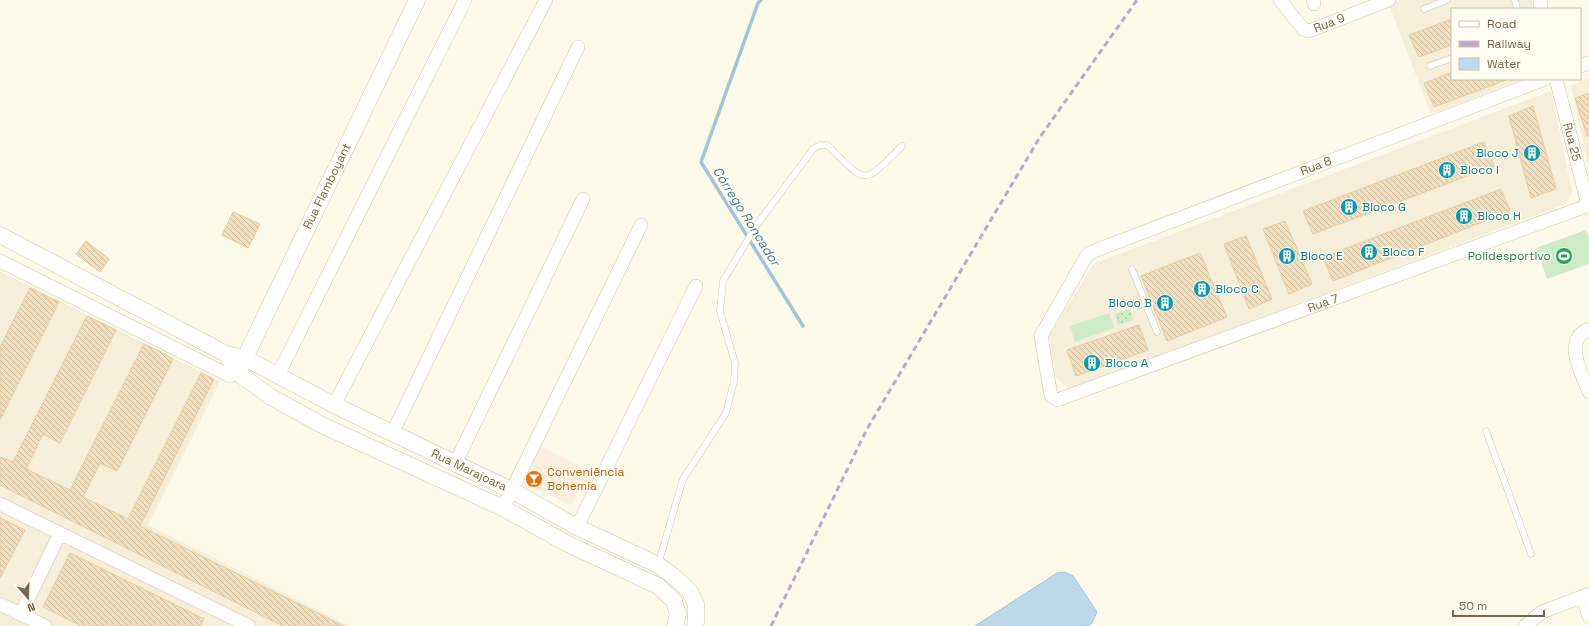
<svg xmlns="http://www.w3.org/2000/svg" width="1589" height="626" font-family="'Space Grotesk',sans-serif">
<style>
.residential{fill:#f5eed8}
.commercial{fill:#fdeedd}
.grass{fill:#ceecc7}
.park{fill:url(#park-dots)}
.water{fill:#bdd8e8;stroke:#a3c5da}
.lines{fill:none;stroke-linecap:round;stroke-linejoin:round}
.stream{stroke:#a3c5da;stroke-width:3.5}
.building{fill:url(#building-back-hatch);stroke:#e6cba1}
.service-casing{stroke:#d0c5ae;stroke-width:7}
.minor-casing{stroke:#d0c5ae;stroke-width:14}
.tertiary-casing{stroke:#d0c5ae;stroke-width:17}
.service{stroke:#fff;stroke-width:6}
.minor{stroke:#fff;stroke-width:13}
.tertiary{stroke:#fff;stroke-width:16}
.rail{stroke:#c0a6c8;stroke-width:3;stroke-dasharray:6 4;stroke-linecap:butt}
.labels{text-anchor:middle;stroke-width:3;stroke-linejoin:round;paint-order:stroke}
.street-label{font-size:12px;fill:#79664c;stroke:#fffdf1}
.culture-label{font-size:12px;fill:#0d838f;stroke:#fffdf1;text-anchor:start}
.leisure-label{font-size:12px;fill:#27864d;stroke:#fffdf1;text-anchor:end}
.food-label{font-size:12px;fill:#c56008;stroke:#fffdf1;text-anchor:start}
.water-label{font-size:13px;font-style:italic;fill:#487694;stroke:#fffdf1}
</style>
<defs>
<pattern id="park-dots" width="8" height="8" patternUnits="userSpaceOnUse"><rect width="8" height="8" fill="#ceecc7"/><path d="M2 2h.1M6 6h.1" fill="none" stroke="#acc3a4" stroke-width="1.8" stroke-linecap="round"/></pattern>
<pattern id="building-back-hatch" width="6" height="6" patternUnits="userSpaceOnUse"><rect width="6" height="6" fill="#f3e0c1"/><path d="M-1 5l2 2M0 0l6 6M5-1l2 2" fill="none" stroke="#cab99f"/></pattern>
</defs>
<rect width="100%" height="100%" fill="#fdfaea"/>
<path class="residential" d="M1402,0H1532L1534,9H1452V79H1523L1431,114L1389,5Z
M1589,78V169L1571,85Z
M1551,91L1572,192L1566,204L1069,389L1056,377L1049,337L1093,264Z
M0,271L220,381L148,525L350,626H0Z"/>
<path class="commercial" d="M540,446L589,470L571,505L520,481Z"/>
<path class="grass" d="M1586,230L1589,237V264L1547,279L1536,248Z
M1109,313L1114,328L1075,342L1070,326Z"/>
<path class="park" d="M1130,309L1133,320L1118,325L1115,314Z"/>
<path class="water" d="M1065,572L1073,576L1097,612L1092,623L1087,626H975L1057,573Z"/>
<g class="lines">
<path class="stream" d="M761,0L758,3L701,162L803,326"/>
</g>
<path class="building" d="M1452,19V45L1419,57L1409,35Z
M1452,72V79L1506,80L1434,107L1424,83Z
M1589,93V136H1587L1575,98Z
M1533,106L1556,189L1531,198L1509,116Z
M1484,142L1494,166L1313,234L1303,211Z
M1501,189L1510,211L1333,281L1323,257Z
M233,212L260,224L248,248L222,235Z
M1285,221L1312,284L1289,294L1263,229Z
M1246,236L1272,299L1249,309L1224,244Z
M86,241L109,259L100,272L76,254Z
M1200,253L1227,317L1167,341L1141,276Z
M30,288L59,302L0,420V347Z
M87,316L116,330L60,443L43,434L26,469L70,490L144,344L161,352L173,359L117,471L100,463L83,497L128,519L201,373L214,379L140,526L344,626H283L0,485V457L13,462Z
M1139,325L1148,350L1076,376L1067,350Z
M0,518L25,530L0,578Z
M70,553L204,619L200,626H81L43,607Z"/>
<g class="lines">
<g class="service-casing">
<path id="service" d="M1515,0L1517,9
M1424,9L1447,0
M1430,66L1452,58
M1132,269L1157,332
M1486,431L1531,554
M658,565L683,479L726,413L734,381L735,363L720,311L723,281L756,226L813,149L820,145H827C868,184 861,187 902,146"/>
</g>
<g class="minor-casing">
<path id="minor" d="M1280,0L1303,29L1309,31L1389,0
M1313,0L1314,4
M1540,0L1541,9
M1580,66L1589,63
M1556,79L1588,205
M0,261L230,376L238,373
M1589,329C1562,340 1582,374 1589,392
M278,375L465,0
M1051,396L1041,336L1087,255L1094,251L1545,79
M1057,400L1589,205
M334,405L546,0
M392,434L578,47
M455,464L583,199
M0,504L249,626
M503,508L641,225
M577,527L696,286
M1582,597L1589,616
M0,604L45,626
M21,614L60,533
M1525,626L1542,612L1589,594"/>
</g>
<g class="tertiary-casing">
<path id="tertiary" d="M0,235L226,354L245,358L334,405L511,490L577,527L658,565L672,575L689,590L696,604V622L695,626
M226,354L238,373L271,397L322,425L503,508L568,544L658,586L674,601L678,614L675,626
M241,366L417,0"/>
</g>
<use href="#service" class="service"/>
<use href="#minor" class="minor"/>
<use href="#tertiary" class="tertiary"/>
<path class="rail" d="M771,626L867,429L1040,137L1137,0"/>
</g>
<defs>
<g id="building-disc" transform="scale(0.9)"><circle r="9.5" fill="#0f9aa8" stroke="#fffdf1"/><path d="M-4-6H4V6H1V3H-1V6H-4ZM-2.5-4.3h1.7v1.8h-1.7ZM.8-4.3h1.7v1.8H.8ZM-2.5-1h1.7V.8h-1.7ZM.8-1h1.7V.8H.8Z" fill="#fff"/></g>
<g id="stadium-disc" transform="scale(0.9)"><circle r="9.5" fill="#2e9e5b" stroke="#fffdf1"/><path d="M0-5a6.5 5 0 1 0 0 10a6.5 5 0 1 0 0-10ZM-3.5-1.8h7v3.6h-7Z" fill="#fff"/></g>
<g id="bar-disc" transform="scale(0.9)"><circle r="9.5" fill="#e8710a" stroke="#fffdf1"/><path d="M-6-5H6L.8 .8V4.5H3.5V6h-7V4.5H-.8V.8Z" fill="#fff"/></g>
</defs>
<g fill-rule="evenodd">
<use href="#building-disc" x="1532" y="153"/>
<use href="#building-disc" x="1447" y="170"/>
<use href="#building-disc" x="1349" y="207"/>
<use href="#building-disc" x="1464" y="216"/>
<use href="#building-disc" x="1369" y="252"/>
<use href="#building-disc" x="1287" y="256"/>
<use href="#stadium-disc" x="1564" y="256"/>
<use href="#building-disc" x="1202" y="289"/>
<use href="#building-disc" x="1165" y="303"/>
<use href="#building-disc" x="1092" y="363"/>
<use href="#bar-disc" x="534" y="479"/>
</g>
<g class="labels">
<g class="street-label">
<text transform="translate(1329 23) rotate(-21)" y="4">Rua 9</text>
<text transform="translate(1572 142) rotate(76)" y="4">Rua 25</text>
<text transform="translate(1316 166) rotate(-21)" y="4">Rua 8</text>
<text transform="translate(327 186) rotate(-64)" y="4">Rua Flamboyant</text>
<text transform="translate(1323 303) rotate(-20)" y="4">Rua 7</text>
<text transform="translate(469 470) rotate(25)" y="4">Rua Marajoara</text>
</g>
<g class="culture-label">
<text x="1519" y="157" text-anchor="end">Bloco J</text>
<text x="1460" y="174">Bloco I</text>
<text x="1362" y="211">Bloco G</text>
<text x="1477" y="220">Bloco H</text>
<text x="1382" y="256">Bloco F</text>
<text x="1300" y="260">Bloco E</text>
<text x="1215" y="293">Bloco C</text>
<text x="1152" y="307" text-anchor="end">Bloco B</text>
<text x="1105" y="367">Bloco A</text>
</g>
<g class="leisure-label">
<text x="1551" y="260">Polidesportivo</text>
</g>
<g class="food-label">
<text x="547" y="476">Conveniência<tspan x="547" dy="14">Bohemia</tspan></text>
</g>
<g class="water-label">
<text transform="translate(747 216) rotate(58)" y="5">Córrego Roncador</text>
</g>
</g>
<rect x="1451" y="8" width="130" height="72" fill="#fffdf1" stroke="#c9c1af"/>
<rect x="1459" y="21" width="20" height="6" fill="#ffffff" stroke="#c9c1af"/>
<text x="1487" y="28" font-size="12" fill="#79664c">Road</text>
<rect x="1459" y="41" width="20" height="6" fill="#c0a6c8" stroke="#c9c1af"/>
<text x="1487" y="48" font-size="12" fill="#79664c">Railway</text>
<rect x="1459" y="58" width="20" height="12" fill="#bdd8e8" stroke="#c9c1af"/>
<text x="1487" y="68" font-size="12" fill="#79664c">Water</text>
<g transform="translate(28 598) rotate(160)" stroke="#fffdf1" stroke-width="3" paint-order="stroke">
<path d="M0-3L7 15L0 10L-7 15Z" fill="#79664c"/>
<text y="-6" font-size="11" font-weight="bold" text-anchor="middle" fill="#79664c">N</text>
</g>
<path d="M1453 610v6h91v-6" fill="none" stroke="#79664c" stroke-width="2"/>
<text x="1459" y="610" font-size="12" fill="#79664c" stroke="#fffdf1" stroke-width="3" paint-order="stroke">50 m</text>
</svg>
